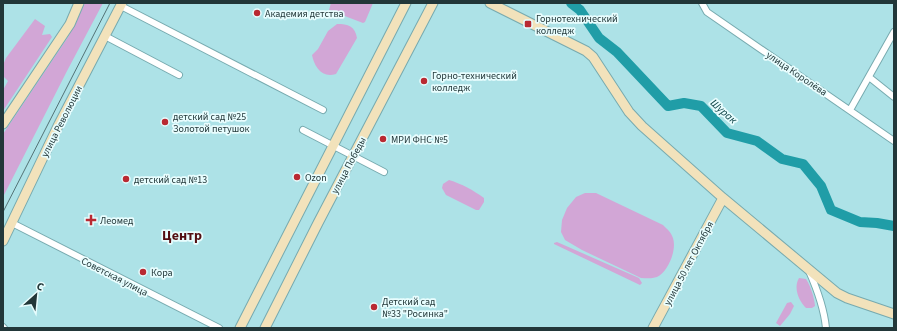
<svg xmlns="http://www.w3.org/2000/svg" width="897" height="331" font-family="'Source Sans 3',sans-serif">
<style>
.green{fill:#d2a6d6}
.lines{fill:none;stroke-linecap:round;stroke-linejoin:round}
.river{stroke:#209da7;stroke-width:10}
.street-casing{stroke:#77aaaf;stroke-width:8}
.secondary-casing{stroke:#77aaaf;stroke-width:11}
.street{stroke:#fff;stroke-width:6}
.secondary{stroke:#f2e2bb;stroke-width:9}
.tram{stroke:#537376;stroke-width:1}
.poi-dot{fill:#b92932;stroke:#e8fdfe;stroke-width:1.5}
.labels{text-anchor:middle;stroke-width:3.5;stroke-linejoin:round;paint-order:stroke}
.poi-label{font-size:10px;fill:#223739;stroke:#e8fdfe;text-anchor:start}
.street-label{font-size:10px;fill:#223739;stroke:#e8fdfe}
.water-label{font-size:11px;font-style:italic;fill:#063d41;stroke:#e8fdfe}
.district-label{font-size:14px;font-weight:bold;fill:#530e12;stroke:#e8fdfe}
</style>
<rect width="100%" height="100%" fill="#ade2e7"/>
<path class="green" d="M85,3H103L67,71L3,197V134L68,37Z
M331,3H373L365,22L363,23L329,10Z
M35,19L45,26L42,35L50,34L52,37L3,111V90L8,81L3,76V65L6,58Z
M337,24C348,24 355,26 357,38L336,74C322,79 314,66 312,55L318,49L328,31Z
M449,180C462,184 473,190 484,198V202L479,210H476L446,195L442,188L443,184Z
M585,193H596L663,225C667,229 671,232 673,238C677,250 668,272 657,277C651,279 646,278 641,278L582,250L565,240L561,232L562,220L567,208L576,197Z
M557,242L639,278L642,283L640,285L554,244V243Z
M799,278L806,279C811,287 814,297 815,306L812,308H806C799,301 793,288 799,278Z
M791,302L794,306L790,314L780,326L776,323L787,303Z"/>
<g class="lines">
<path class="river" d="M571,3L580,10L599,38L617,52L668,106L684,103L701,106L727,133L757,141L782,159L803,164L821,186L831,210L860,222L877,223L894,226"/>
<g class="street-casing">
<path id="street" d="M702,3L707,12L894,141
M121,6L323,110
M105,36L179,75
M869,77L894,97
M850,110L894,32
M303,130L384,172
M12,223L219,328
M809,271C817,289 824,308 826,328
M3,327L4,328"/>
</g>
<g class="secondary-casing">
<path id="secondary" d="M490,3L586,51L593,57L629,112L642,126L723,198L837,293L847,298L894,314
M3,124L70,24L79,3
M3,241L59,124L122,3
M240,328L406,3
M265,328L318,223L433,3
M653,328L723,198"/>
</g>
<use href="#street" class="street"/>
<use href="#secondary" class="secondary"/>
<path class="tram" d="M3,212L110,3"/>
</g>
<g class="poi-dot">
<circle cx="257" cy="13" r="4"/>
<rect x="524" y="20" width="8" height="8" rx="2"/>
<circle cx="424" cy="81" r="4"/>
<circle cx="165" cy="122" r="4"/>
<circle cx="383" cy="139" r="4"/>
<circle cx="297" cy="177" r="4"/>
<circle cx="126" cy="179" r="4"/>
<path d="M89 214h4v4h4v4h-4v4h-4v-4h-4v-4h4z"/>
<circle cx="143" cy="272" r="4"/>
<circle cx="374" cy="307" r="4"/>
</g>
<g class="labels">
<g class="poi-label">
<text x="265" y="17">Академия детства</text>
<text x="536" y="22">Горнотехнический<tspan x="536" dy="12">колледж</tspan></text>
<text x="432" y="79">Горно-технический<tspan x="432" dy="12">колледж</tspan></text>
<text x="173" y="120">детский сад №25<tspan x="173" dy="12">Золотой петушок</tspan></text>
<text x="391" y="143">МРИ ФНС №5</text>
<text x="305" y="181">Ozon</text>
<text x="134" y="183">детский сад №13</text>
<text x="100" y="224">Леомед</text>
<text x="151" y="276">Кора</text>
<text x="382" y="305">Детский сад<tspan x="382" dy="12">№33 "Росинка"</tspan></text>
</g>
<g class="street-label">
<text transform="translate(797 73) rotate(34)" y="4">улица Королёва</text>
<text transform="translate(61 121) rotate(-63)" y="4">улица Революции</text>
<text transform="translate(348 165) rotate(-62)" y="4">улица Победы</text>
<text transform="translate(688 263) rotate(-62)" y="4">улица 50 лет Октября</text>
<text transform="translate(115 276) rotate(27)" y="4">Советская улица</text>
</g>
<g class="water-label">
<text transform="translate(724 111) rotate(42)" y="4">Шурак</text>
</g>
<g class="district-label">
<text x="182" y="240">Центр</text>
</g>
</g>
<rect width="897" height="331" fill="none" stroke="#223739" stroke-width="8"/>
<g transform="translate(36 295) rotate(27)" stroke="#e8fdfe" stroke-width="3" paint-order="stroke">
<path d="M0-3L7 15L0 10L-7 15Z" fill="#223739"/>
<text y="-6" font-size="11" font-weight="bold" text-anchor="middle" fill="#223739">С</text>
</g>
</svg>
